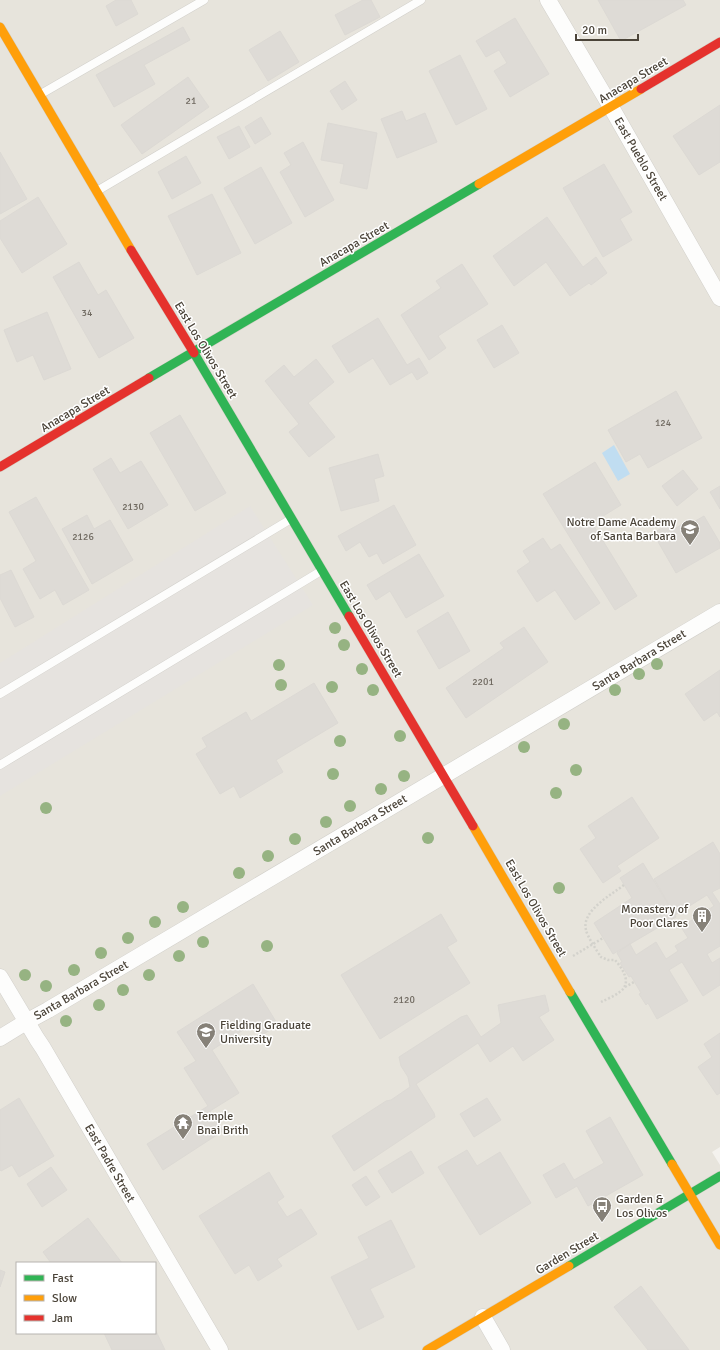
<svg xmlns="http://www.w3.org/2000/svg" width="720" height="1350" font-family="Signika,sans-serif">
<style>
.residential{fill:#e7e4dc;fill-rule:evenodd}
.parking{fill:#e6e3df}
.water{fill:#c0ddf1}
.building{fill:#dedbd6;stroke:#dcd9d4}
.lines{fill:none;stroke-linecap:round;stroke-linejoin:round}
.lane-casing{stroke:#d2d0cb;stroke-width:9}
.street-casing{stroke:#d2d0cb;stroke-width:17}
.fast-casing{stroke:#d3cfc5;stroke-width:10}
.slow-casing{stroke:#d3cfc5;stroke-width:10}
.jam-casing{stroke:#d3cfc5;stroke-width:10}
.path{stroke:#d3d2cc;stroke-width:2.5;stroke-dasharray:2 2;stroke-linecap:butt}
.lane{stroke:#fdfdfc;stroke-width:8}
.street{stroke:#fdfdfc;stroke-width:16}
.fast{stroke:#30b455;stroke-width:9}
.slow{stroke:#ff9f0a;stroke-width:9}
.jam{stroke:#e5322d;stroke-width:9}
.tree{fill:#96b382}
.labels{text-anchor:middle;stroke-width:3;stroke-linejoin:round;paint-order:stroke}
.number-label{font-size:10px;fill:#706a61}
.street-label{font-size:12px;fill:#4b4439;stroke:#fff}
.poi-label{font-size:12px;fill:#4b4439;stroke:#fff;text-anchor:start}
</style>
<rect width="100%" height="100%" fill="#f4f2ee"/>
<path class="residential" d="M0,0H720V1147L712,1152L720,1165V1350H0ZM17,1263H155V1333H17Z"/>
<path class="parking" d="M250,506L313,605L0,796V663Z"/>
<path class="water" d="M614,445L630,474L618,481L602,453Z"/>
<path class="building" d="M116,0H131L138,14L116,26L106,6Z
M363,0H371L380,17L345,35L335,15Z
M598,0H683L686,5L621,41Z
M515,18L549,74L510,97L494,71L507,63L499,50L486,57L476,41Z
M183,27L190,40L144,65L155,84L114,107L96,75Z
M280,31L299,62L268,81L249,50Z
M460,55L487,109L456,125L429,71Z
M188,77L209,107L142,154L121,125Z
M345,81L357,100L342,110L330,91Z
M720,105V162L699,175L673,136Z
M402,111L406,121L425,113L437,142L397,158L381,119Z
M261,117L271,134L255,144L245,127Z
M328,123L377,133L367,189L340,183L344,164L321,160Z
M239,126L250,147L229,159L217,137Z
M303,142L334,200L305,217L280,172L291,165L284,153Z
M0,152L27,199L0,214Z
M186,156L201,183L172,199L158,172Z
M604,164L632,212L620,219L632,240L603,257L563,188Z
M261,167L292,223L255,244L224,188Z
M212,194L241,253L197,275L168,216Z
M38,197L67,244L22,273L0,238V221Z
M547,217L583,267L596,257L607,273L591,285L589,283L570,296L546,262L514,286L493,256Z
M79,262L98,295L106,290L134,338L99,358L53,277Z
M462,264L488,304L438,336L446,348L429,360L401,315L441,288L436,281Z
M47,312L71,369L44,380L33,355L17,362L4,330Z
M378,318L407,365L419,358L428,373L417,380L412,372L390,385L373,358L349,373L332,346Z
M502,325L519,353L494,368L477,340Z
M316,359L334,382L308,403L335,437L309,457L289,432L299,424L265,381L284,365L294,377Z
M676,391L702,438L648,468L640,454L626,462L608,430Z
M180,415L226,493L195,511L150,433Z
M378,454L384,476L374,479L379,501L341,511L329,468Z
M111,458L120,473L141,461L168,505L128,529L93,469Z
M595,462L621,505L592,523L637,596L615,610L543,494Z
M683,470L698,489L677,506L662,486Z
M720,486V509L710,492Z
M36,497L89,590L63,605L55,590L40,599L23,569L36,561L9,512Z
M394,505L416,545L383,564L377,553L369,557L360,542L346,551L338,536Z
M87,515L94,529L110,520L133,560L92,584L62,529Z
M704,516L720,543V548L676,573L653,533L673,522L676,528L681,525L683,528Z
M543,538L551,550L560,544L600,603L575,620L555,590L537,602L517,571L530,562L523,551Z
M419,554L444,596L406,618L390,591L376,600L367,585Z
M11,570L34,617L15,627L0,598V575Z
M448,612L470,651L439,669L417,631Z
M524,627L548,662L466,718L446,688L504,648L500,643Z
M720,670V717L717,712L704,721L685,694Z
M314,683L338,723L276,760L283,772L240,798L234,786L220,794L196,754L207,747L202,738L246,712L251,721Z
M632,797L659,838L617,866L621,871L603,883L580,849L596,838L588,826Z
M713,842L720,854V888L712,892L720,904V946L707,954L712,963L720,958V985L703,996L682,962L669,970L688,1001L657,1019L648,1003L646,1005L639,994L641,993L631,976L629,977L620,963L622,962L617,953L630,944L636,955L656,942L666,959L678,951L675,946L688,938L681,927L714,906L707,895L675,915L654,879Z
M643,863L676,917L613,954L594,923L632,898L620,878Z
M441,914L457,941L447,947L470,983L380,1039L341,975Z
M253,984L278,1025L262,1035L254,1023L212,1050L239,1093L210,1111L223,1131L163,1170L147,1144L208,1106L184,1068L196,1061L177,1032Z
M545,995L549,1011L539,1017L554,1040L523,1061L513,1046L490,1062L478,1043L416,1084L434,1113L435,1117L354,1171L332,1136L386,1101L391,1100L410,1087L408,1077L401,1066L399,1057L461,1017L467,1015L481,1037L501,1023L498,1005Z
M720,1033V1093L717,1095L698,1067L712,1057L704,1044Z
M19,1098L54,1156L19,1177L12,1165L1,1171L0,1170V1110Z
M487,1098L501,1120L474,1137L460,1114Z
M610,1117L643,1175L588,1206L577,1186L556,1198L543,1175L564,1163L574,1180L604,1163L586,1131Z
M467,1150L477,1166L500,1152L531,1203L480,1235L438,1167Z
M411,1151L424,1173L392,1193L378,1171Z
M51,1167L67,1190L42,1207L27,1184Z
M269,1172L284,1197L277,1202L287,1217L301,1209L317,1234L277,1259L282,1266L258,1281L249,1265L235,1274L199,1216Z
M366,1176L380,1197L366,1206L352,1185Z
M88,1218L122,1263H51L43,1252Z
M391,1220L415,1267L370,1289L384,1317L358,1330L331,1277L369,1258L358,1237Z
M0,1270L5,1272L0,1287Z
M641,1286L689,1350H648L614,1307Z
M155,1329L165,1350H112L104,1333H155Z"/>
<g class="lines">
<g class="lane-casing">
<path id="lane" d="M41,94L204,0
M97,191L421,0
M0,694L291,519
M0,765L321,571"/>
</g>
<g class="street-casing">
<path id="street" d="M548,0L611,107L720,298
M0,977L37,1039L43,1048L220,1350
M0,1038L26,1022L48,1010L720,612
M483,1317L502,1350"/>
</g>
<g class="fast-casing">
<path id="fast" d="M194,353L349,616
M149,378L479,184
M570,992L672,1164
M569,1266L720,1176"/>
</g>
<g class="slow-casing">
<path id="slow" d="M0,27L131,250
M479,184L641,89
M473,826L570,992
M672,1164L720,1245
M427,1350L569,1266"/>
</g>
<g class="jam-casing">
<path id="jam" d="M641,89L720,42
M131,250L194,353
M0,467L149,378
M349,616L473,826"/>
</g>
<path class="path" d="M573,956L603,938
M625,987L634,982
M601,1002C607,999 615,996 621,991C632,982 622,968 615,960H608L601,957C597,951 587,936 586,930C581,911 611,895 624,885"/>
<use href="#lane" class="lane"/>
<use href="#street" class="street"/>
<use href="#fast" class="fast"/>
<use href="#slow" class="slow"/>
<use href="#jam" class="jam"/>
</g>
<g class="tree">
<circle cx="335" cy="628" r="6"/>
<circle cx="344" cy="645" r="6"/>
<circle cx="657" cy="664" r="6"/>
<circle cx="279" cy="665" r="6"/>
<circle cx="362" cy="669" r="6"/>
<circle cx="639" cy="674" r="6"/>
<circle cx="281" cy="685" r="6"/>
<circle cx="332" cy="687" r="6"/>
<circle cx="373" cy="690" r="6"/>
<circle cx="615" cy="690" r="6"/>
<circle cx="564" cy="724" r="6"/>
<circle cx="400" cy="736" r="6"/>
<circle cx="340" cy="741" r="6"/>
<circle cx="524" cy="747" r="6"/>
<circle cx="576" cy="770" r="6"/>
<circle cx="333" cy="774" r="6"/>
<circle cx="404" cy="776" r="6"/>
<circle cx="381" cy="789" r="6"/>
<circle cx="556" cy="793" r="6"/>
<circle cx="350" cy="806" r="6"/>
<circle cx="46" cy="808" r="6"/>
<circle cx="326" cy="822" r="6"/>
<circle cx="428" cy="838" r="6"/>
<circle cx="295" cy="839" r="6"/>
<circle cx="268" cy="856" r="6"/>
<circle cx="239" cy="873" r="6"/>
<circle cx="559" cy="888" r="6"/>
<circle cx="183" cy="907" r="6"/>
<circle cx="155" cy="922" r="6"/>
<circle cx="128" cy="938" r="6"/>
<circle cx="203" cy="942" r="6"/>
<circle cx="267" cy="946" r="6"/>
<circle cx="101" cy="953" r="6"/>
<circle cx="179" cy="956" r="6"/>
<circle cx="74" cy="970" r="6"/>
<circle cx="25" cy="975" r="6"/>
<circle cx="149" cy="975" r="6"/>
<circle cx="46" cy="986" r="6"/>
<circle cx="123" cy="990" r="6"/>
<circle cx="99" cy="1005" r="6"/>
<circle cx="66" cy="1021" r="6"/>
</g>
<defs>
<g id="school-pin" transform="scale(1)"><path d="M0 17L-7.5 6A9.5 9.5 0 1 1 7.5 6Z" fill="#868178" stroke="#fff"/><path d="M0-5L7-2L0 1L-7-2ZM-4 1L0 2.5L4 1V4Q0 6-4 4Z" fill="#fff"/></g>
<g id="building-pin" transform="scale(1)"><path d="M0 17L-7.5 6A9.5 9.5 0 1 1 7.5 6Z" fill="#868178" stroke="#fff"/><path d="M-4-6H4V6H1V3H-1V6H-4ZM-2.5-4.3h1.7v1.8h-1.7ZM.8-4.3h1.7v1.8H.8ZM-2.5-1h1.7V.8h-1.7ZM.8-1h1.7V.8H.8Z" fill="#fff"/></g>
<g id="temple-pin" transform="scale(1)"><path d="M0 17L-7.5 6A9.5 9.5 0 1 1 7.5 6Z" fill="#868178" stroke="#fff"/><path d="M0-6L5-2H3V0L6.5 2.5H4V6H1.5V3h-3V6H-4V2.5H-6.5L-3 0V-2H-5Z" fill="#fff"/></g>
<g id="bus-pin" transform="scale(1)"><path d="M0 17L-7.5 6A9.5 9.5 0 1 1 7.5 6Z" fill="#868178" stroke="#fff"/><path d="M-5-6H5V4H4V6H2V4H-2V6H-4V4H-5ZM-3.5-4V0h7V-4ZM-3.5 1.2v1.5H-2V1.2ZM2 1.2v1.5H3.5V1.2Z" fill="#fff"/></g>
</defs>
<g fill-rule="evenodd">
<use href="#school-pin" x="690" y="529"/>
<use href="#building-pin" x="702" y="916"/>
<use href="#school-pin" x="206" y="1032"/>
<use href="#temple-pin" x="183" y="1123"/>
<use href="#bus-pin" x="602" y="1206"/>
</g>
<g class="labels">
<g class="number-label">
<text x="191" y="104">21</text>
<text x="87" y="316">34</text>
<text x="663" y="426">124</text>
<text x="133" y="510">2130</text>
<text x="83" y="540">2126</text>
<text x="483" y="685">2201</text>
<text x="404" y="1003">2120</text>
</g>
<g class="street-label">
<text transform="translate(633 80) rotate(-31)" y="4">Anacapa Street</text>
<text transform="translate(641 159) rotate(60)" y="4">East Pueblo Street</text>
<text transform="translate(354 244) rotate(-30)" y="4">Anacapa Street</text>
<text transform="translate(206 350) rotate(59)" y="4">East Los Olivos Street</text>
<text transform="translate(75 409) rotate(-31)" y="4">Anacapa Street</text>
<text transform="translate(371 629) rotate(59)" y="4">East Los Olivos Street</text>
<text transform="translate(639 660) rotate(-31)" y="4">Santa Barbara Street</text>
<text transform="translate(360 825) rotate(-31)" y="4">Santa Barbara Street</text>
<text transform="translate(536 908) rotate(60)" y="4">East Los Olivos Street</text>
<text transform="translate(81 990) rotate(-30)" y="4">Santa Barbara Street</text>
<text transform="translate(110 1163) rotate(60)" y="4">East Padre Street</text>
<text transform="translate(567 1253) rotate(-31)" y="4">Garden Street</text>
</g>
<g class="poi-label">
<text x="676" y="526" text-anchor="end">Notre Dame Academy<tspan x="676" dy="14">of Santa Barbara</tspan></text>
<text x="688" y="913" text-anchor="end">Monastery of<tspan x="688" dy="14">Poor Clares</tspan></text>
<text x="220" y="1029">Fielding Graduate<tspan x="220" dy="14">University</tspan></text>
<text x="197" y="1120">Temple<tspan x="197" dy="14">Bnai Brith</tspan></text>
<text x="616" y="1203">Garden &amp;<tspan x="616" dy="14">Los Olivos</tspan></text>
</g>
</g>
<rect x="16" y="1262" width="140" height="72" fill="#ffffff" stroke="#b7b4b0"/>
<rect x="24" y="1275" width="20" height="6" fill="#30b455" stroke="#b7b4b0"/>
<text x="52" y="1282" font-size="12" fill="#4b4439">Fast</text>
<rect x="24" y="1295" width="20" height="6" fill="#ff9f0a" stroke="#b7b4b0"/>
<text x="52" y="1302" font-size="12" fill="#4b4439">Slow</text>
<rect x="24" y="1315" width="20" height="6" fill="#e5322d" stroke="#b7b4b0"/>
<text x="52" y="1322" font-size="12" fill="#4b4439">Jam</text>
<path d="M576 34v6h62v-6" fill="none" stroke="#4b4439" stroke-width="2"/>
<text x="582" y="34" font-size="12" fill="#4b4439" stroke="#ffffff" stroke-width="3" paint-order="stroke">20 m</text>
</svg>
